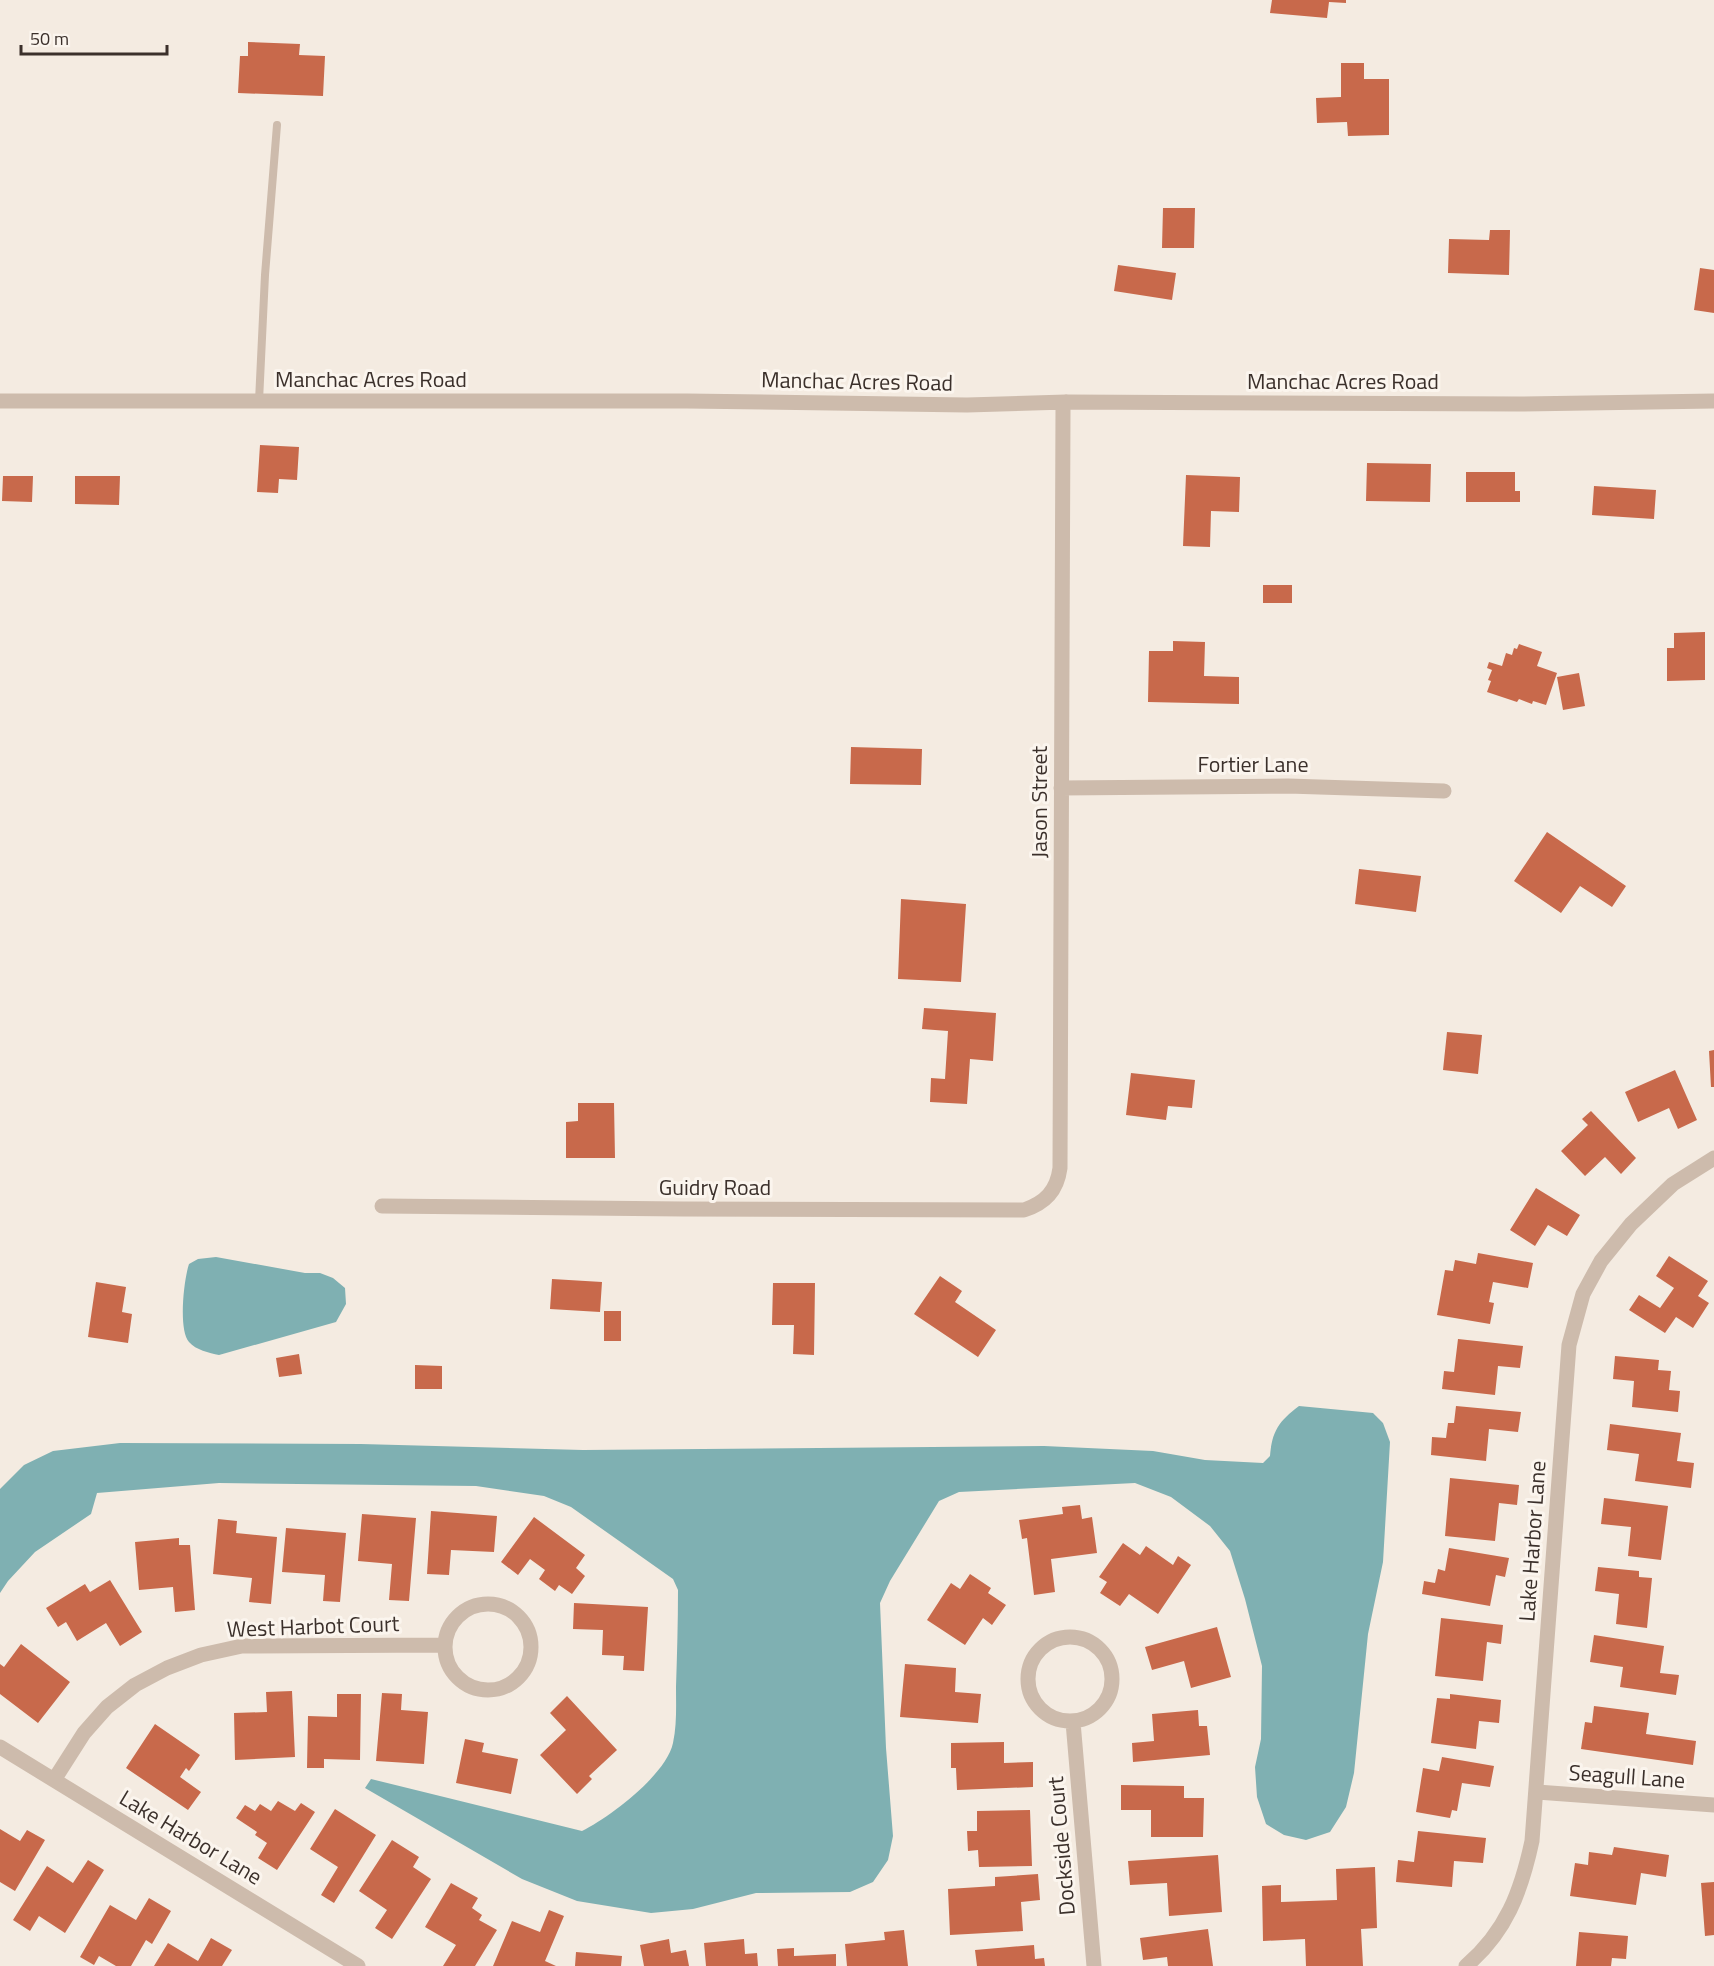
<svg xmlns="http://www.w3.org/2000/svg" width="1714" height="1966" font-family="'Titillium Web',sans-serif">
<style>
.water{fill:#7fb0b2}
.building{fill:#c8694b}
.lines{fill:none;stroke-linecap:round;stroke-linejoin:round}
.service{stroke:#cdbbac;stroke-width:8}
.minor{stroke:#cdbbac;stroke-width:15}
.labels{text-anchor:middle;stroke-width:6;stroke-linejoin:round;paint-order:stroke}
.street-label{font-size:22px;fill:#3b302b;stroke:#fbf5ee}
</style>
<rect width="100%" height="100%" fill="#f4ebe1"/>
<path class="water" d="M216,1257L305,1273H320L333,1278L345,1288L346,1304L336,1322L219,1355C209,1353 196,1350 189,1342C178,1329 184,1279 189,1264L198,1259Z
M1299,1406L1373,1413L1383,1423L1390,1442L1383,1562L1368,1634L1354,1773L1346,1807L1330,1832L1306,1840L1284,1835L1266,1824L1257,1797L1255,1767L1261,1739L1262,1666L1245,1599L1230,1551L1210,1526L1171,1497L1135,1483L959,1492L939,1501L890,1581L880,1603L886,1748L893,1836L888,1860L873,1882L850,1892L756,1893L693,1909L651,1913L577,1901L522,1879L365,1788L371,1779L582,1831C610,1817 666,1775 673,1743C677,1725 676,1705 676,1687C677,1655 678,1623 678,1590L673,1579L571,1507L544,1496L476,1486L219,1483L97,1493L91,1514L35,1552L8,1581L0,1593V1489L24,1465L53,1451L120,1443L361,1444L583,1450L1044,1446L1153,1451L1205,1460L1263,1463L1270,1456C1272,1431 1279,1421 1299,1406Z"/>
<path class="building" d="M1272,0H1346V3L1329,2L1327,18L1270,13Z
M248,42L300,44L299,55L325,56L323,96L238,93L240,56H248Z
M1341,63H1364V79H1389V135L1348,136L1347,122L1317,123L1316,98L1341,97Z
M1163,208H1195L1194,248H1162Z
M1490,230H1510L1509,275L1448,273L1449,239L1489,240Z
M1118,265L1176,273L1172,300L1114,291Z
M1700,268L1714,270V313L1694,310Z
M260,445L299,447L297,480L279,479L278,493L257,492Z
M1367,463L1431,464L1430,502L1366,501Z
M1466,472H1515V491H1520V502H1466Z
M1186,475L1240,477L1239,512L1211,511L1210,547L1183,546Z
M3,476H33L32,502L2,501Z
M75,476H120L119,505L75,504Z
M1594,486L1656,490L1654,519L1592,515Z
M1263,585H1292V603H1263Z
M1705,632V680L1667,681V648H1674V633Z
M1173,641L1205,642L1204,676L1239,677V704L1148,702L1149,651H1173Z
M1519,644L1542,652L1537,666L1557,673L1546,705L1533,701L1532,704L1519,699L1517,702L1487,692L1491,681L1488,680L1492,670L1487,668L1489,662L1502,666L1506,653L1512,655L1514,648L1517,649Z
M1579,673L1585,706L1563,710L1557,677Z
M851,747L922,749L921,785L850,784Z
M1547,832L1626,886L1612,907L1580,886L1561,913L1514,881Z
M1359,869L1421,876L1416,912L1355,904Z
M901,899L966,904L961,982L898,979Z
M924,1008L996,1013L993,1061L970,1059L967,1104L930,1102L931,1078L945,1079L948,1031L922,1029Z
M1447,1032L1482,1035L1478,1074L1443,1070Z
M1714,1050V1087H1711L1709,1051Z
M1675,1070L1697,1120L1678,1129L1669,1108L1638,1122L1625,1092Z
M1131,1073L1195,1080L1192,1108L1168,1106L1166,1120L1126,1115Z
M578,1103H614L615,1158H566V1122L578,1121Z
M1591,1111L1636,1158L1621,1174L1605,1157L1585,1176L1561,1151L1588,1125L1582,1119Z
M1536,1188L1580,1215L1567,1236L1548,1225L1535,1246L1510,1230Z
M1478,1253L1533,1263L1528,1288L1493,1282L1489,1302L1494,1303L1490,1324L1437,1315L1445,1270L1453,1271L1455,1260L1476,1264Z
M1669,1256L1708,1281L1698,1296L1709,1303L1693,1328L1676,1317L1665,1333L1629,1310L1639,1295L1660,1308L1674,1288L1656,1276Z
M940,1276L962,1291L955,1302L996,1330L978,1357L914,1314Z
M552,1279L602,1282L600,1312L550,1309Z
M96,1282L126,1287L122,1312L132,1314L128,1343L88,1337Z
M773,1283H815L814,1355L793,1354L794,1325H772Z
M604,1311H621V1341H604Z
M1458,1339L1523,1346L1520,1368L1498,1366L1495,1395L1442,1389L1444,1371L1454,1372Z
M299,1354L302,1374L279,1377L276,1358Z
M1615,1356L1659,1360L1658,1370L1671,1371L1669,1390L1680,1391L1678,1412L1632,1407L1634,1381L1613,1379Z
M415,1365L442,1366V1389H415Z
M1456,1406L1521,1412L1518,1432L1489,1429L1486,1461L1431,1455L1432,1437L1446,1438L1448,1423H1454Z
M1610,1424L1681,1433L1677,1461L1694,1463L1691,1488L1635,1481L1639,1454L1607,1450Z
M1450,1478L1519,1485L1517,1505L1499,1503L1495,1541L1445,1536Z
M1604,1498L1668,1506L1661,1560L1628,1556L1631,1527L1601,1524Z
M1080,1505L1082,1519L1092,1517L1097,1553L1051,1559L1055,1592L1034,1595L1027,1538L1022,1539L1019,1520L1063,1514L1062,1507Z
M431,1511L497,1516L494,1552L451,1550L449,1575L427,1574Z
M362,1514L416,1518L409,1601L389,1600L392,1564L358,1561Z
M534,1517L585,1555L576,1568L585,1576L572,1594L559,1585L555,1591L539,1579L545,1570L530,1559L518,1575L501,1562Z
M218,1519L237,1521L236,1533L277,1537L271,1604L249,1602L252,1578L213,1574Z
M286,1528L346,1533L340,1602L323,1601L325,1575L282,1572Z
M179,1538V1545H190L195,1610L175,1612L173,1587L139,1590L135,1542Z
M1123,1543L1140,1555L1146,1546L1173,1565L1178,1556L1191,1565L1158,1614L1129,1594L1120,1606L1100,1593L1107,1582L1099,1577Z
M1449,1548L1509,1558L1505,1577L1496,1575L1490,1606L1422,1594L1424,1581L1435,1583L1438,1569L1445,1571Z
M1598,1567L1639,1571V1577L1652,1578L1647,1628L1616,1624L1619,1594L1595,1591Z
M970,1574L991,1588L988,1593L1006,1605L992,1625L983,1618L965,1645L927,1620L951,1583L960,1589Z
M110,1580L142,1632L120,1646L106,1623L77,1641L66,1622L58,1627L46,1608L85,1584L90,1592Z
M574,1603L648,1607L644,1671L623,1670L624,1656L602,1655L603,1630L573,1629Z
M1441,1618L1503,1625L1501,1644L1487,1642L1483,1681L1435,1676Z
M1217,1627L1231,1677L1191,1688L1184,1661L1152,1670L1145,1647Z
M1594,1635L1664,1646L1660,1673L1679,1675L1676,1695L1620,1687L1623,1667L1590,1662Z
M21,1644L70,1682L38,1723L0,1694V1664L4,1667Z
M905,1664L956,1668L955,1692L981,1694L978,1723L900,1717Z
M292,1691L295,1757L235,1760L234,1713L267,1712L266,1692Z
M382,1693L402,1694L401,1710L428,1712L424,1764L376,1761Z
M337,1694H361L360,1760L324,1759V1768H307L308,1716L337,1717Z
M1450,1694L1501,1700L1499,1723L1479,1721L1476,1749L1431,1743L1437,1698L1450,1699Z
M567,1696L617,1750L589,1776L592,1779L577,1794L540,1755L566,1730L550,1713Z
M1594,1706L1649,1713L1646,1734L1696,1741L1693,1765L1581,1749L1585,1722L1592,1723Z
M1198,1710L1199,1726H1207L1210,1755L1133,1762L1132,1743L1154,1741L1152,1714Z
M155,1724L200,1755L189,1771L186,1768L180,1777L201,1792L188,1810L126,1768Z
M465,1739L484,1743L482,1752L518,1759L511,1794L456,1783Z
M1004,1742V1763L1033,1762V1787L957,1790L956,1768H951V1743Z
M1442,1757L1494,1766L1490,1787L1462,1783L1457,1811L1452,1810L1450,1818L1416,1812L1423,1768L1439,1771Z
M1121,1785L1184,1786V1798H1204L1203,1837H1151V1810H1121Z
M278,1801L295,1811L301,1803L315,1812L277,1870L258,1858L267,1843L255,1835L257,1832L236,1818L245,1805L255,1811L260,1804L271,1811Z
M335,1809L376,1835L334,1903L321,1895L338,1867L310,1849Z
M1030,1810L1032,1866L979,1867L978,1850L968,1851L967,1831H977V1811Z
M0,1829L20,1841L27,1830L45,1840L15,1891L0,1882Z
M1418,1831L1486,1838L1483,1863L1454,1861L1452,1887L1396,1882L1398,1860L1414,1862Z
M392,1840L419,1857L413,1867L431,1879L392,1939L375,1928L387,1910L359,1891Z
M1614,1847L1669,1855L1666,1877L1641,1873L1636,1905L1570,1896L1575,1863L1588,1865L1589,1852L1612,1855Z
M1218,1855L1222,1912L1169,1916L1167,1883L1130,1885L1128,1861Z
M88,1860L104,1870L65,1933L39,1916L30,1931L13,1920L47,1866L73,1883Z
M1375,1867L1377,1928L1361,1929L1363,1966H1306L1305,1939L1263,1941L1262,1886L1281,1885V1902L1337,1900L1336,1869Z
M1038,1874L1040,1900L1021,1902L1023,1931L950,1935L948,1889L995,1886V1877Z
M1714,1882V1935L1705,1936L1701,1883Z
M451,1883L478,1898L472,1908L482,1915L479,1920L497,1930L475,1966H443L456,1945L425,1927Z
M149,1898L171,1911L152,1944L146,1940L131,1966H116L99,1956L94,1965L80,1957L110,1905L136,1920Z
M549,1910L564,1916L545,1961L556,1966H493L512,1921L540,1932Z
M1208,1929L1213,1966H1168L1167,1957L1143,1960L1140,1938Z
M904,1930L908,1966H847L845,1944L885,1940L884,1932Z
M1579,1932L1628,1936L1626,1959L1612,1958L1611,1966H1576Z
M211,1938L232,1950L222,1966H154L168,1943L198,1961Z
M669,1939L671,1953L686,1950L689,1966H644L640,1945Z
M744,1939L745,1954L757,1953L758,1966H706L704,1943Z
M1034,1945L1035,1959L1044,1958L1045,1966H977L975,1950Z
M794,1948V1956L836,1954V1966H778L777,1949Z
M576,1952L622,1956L621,1966H575Z"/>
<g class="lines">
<path class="service" d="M259,401L265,275L277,125"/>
<path class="minor" d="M0,401H687L967,405L1066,402L1519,404L1714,401
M1061,788L1288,786L1444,791
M382,1206L683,1209L1024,1210C1045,1203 1057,1191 1060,1168L1063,407L1066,402
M445 1647a43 43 0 1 1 86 0a43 43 0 1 1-86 0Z
M1028 1679a42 42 0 1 1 84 0a42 42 0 1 1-84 0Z
M1073,1722L1094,1966
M0,1747L358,1966
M54,1780L84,1733L107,1707L135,1685L167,1668L201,1655L242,1646L445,1645
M1537,1792L1714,1805
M1466,1966C1506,1932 1521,1892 1532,1841L1569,1345L1583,1294L1601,1261L1631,1224L1673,1184L1714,1158"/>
</g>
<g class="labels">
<g class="street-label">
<text x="371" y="387">Manchac Acres Road</text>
<text transform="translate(857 381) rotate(1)" y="8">Manchac Acres Road</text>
<text x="1343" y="389">Manchac Acres Road</text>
<text x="1253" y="772">Fortier Lane</text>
<text transform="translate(1039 802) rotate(-90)" y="8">Jason Street</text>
<text x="715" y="1195">Guidry Road</text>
<text transform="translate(1532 1541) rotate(-86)" y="8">Lake Harbor Lane</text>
<text transform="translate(313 1626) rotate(-2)" y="8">West Harbot Court</text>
<text transform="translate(1627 1776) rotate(4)" y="8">Seagull Lane</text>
<text transform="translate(191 1837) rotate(31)" y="8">Lake Harbor Lane</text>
<text transform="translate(1061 1846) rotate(-95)" y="8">Dockside Court</text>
</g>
</g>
<path d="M21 45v9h146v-9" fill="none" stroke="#3b302b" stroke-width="3"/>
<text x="30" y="45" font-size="18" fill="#3b302b" stroke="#fbf5ee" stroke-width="4.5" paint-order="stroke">50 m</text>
</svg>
